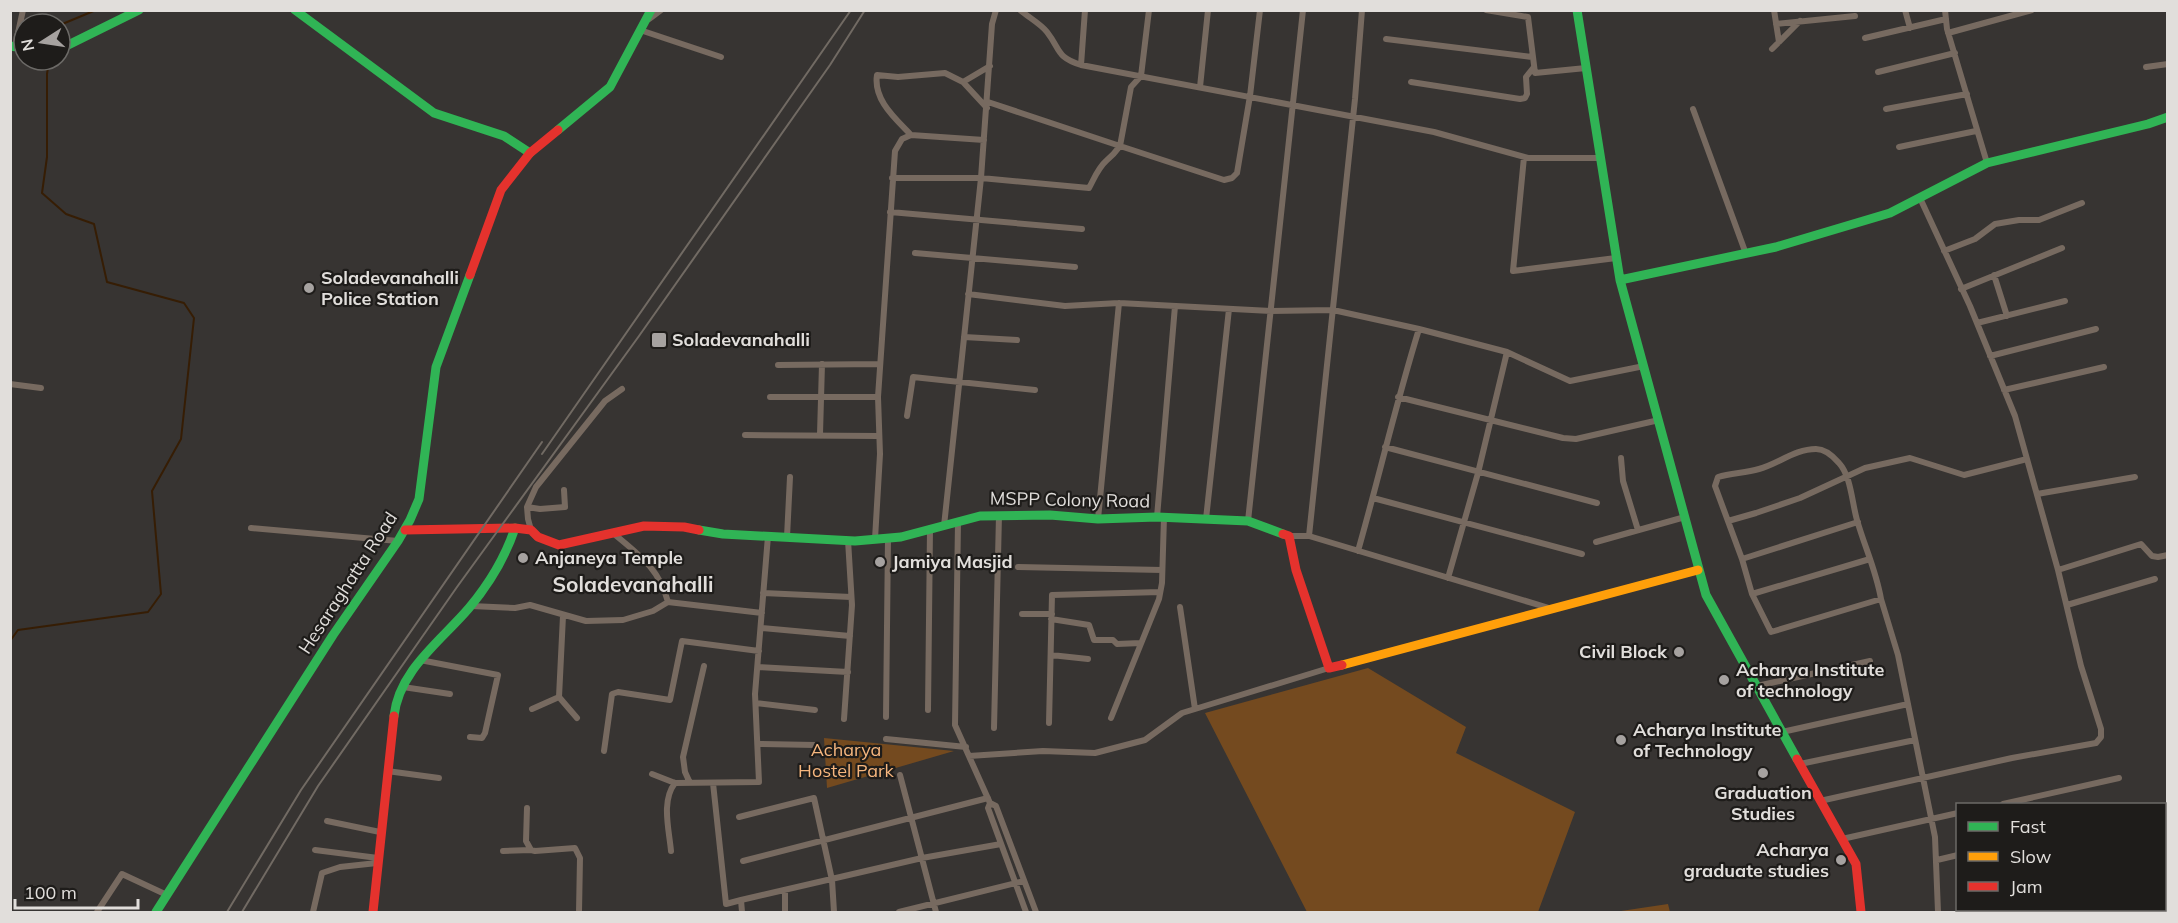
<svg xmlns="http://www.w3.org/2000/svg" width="2178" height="923" font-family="Mulish,sans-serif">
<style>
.green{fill:#744a1f}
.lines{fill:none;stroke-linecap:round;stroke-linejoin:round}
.stream{stroke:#361d04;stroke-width:2}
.street{stroke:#776a60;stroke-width:6}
.fast{stroke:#30b455;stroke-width:9}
.slow{stroke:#ff9f0a;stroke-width:9}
.jam{stroke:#e5322d;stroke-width:9}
.rail{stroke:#716a63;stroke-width:2}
.poi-dot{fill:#a6a2a0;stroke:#1e1c1a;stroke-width:2}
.labels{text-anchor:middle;stroke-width:4.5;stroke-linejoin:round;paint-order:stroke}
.poi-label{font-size:18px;font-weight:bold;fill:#e1dedb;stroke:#1e1c1a;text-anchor:start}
.street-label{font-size:18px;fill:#e1dedb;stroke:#1e1c1a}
.park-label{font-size:18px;fill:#f6b67e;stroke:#1e1c1a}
.quarter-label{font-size:21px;font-weight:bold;fill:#e1dedb;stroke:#1e1c1a}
</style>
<rect width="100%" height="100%" fill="#373432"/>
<path class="green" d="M1368,668L1466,727L1456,753L1575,812L1538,912H1307L1205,713Z
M824,738L954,751L827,788Z
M1668,904L1670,912H1621V911Z"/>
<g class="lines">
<path class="stream" d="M60,25L96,10
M10,641L18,630L148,612L161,594L152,491L181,439L194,318L184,303L107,282L94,224L66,214L42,193L47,157V74L49,60"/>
<path class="street" d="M1020,10C1028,17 1041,24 1047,32C1061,50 1056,57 1081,65
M1085,10L1081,65L1434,132L1528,158H1600
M1486,10L1528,17L1535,73L1586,68
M1774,10L1779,42
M1905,10L1910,28
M1945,10L1947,29L1987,163
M649,19L661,10
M1776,24L1855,16
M640,30L721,57
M1948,33L2032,10
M1865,38L1946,19
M1386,39L1532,57
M15,47L23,10
M1772,49L1800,21
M2146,67L2168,64
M1878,72L1955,53
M963,82L987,108
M1411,82L1520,99L1525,98L1527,94L1526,77L1534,67
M1200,87L1208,10
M988,102L1120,146L1131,87L1141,76L1149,10
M1693,109L1746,254
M1886,109L1967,94
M911,135C896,119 873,100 877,75L898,77L945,73L963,82L990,66
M1899,147L1976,131
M1524,157L1513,271L1616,258
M892,178H981L1089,188C1094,179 1098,168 1106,161C1112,156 1115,153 1120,146L1224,180L1232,178L1237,173L1250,96L1260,10
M890,212L1082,229
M1944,251L1975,239L1995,224L2019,220H2039L2082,203
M915,253L1075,267
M1994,275L2007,316
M1961,289L2062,248
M968,294L1065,306L1119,303L1271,311L1333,310L1419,329L1507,352L1570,381L1644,366
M1977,323L2065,301
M964,337L1017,340
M1990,356L2096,329
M778,365L880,364
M10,384L41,388
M2004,390L2104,367
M770,397H878
M1398,397L1563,438L1576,439L1659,420
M907,416L913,377L1035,390
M820,434L822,364
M745,435L879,436
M1385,447L1597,503
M1621,458L1623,481L1638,530
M2037,494L2135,477
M1373,498L1582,554
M527,507L540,509L565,507L564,490
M1157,517L1175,306
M1098,519L1119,303
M1206,519L1229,309
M1248,521L1303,10
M1728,521L1756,513L1800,498L1865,468L1910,458L1964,475L2027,459
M958,522L955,725L990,803L996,806L1036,912
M944,526L981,178L992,24L996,10
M251,528L398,541
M531,530L528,519L527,507L536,487L605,401L622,389
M613,533C639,555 659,568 668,602
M1289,536H1309L1549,608
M1309,536L1355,99L1362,10
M787,537L790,477
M875,539L880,454L878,397L895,151L902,139L911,135L984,140
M1596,542L1685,517
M1358,551C1379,477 1396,403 1419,329
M1742,559L1858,522
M1870,559L1752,594L1771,632L1881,599L1898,655L1935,837L1938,912
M1018,567L1162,570
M2058,570L2141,544L2152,556L2158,557L2168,555
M1448,578L1478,473L1507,352
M763,593L851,597
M1752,594L1742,559L1715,486L1718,477C1731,473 1745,473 1759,469C1778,464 1795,449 1816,449C1825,449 1833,456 1839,463C1851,476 1852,503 1857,520C1865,548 1876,570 1881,599
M2067,605L2155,579
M471,606L515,608L530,605L586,621L623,620L653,611L668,602L762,613
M1180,607L1195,709
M1022,614H1052
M1051,619L1089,625L1094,640H1113L1117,644L1141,643
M761,628L850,636
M1051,655L1088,659
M420,660L498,675L485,733L482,738L470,737
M758,667L848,672
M1757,686L1870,661
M403,687L450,694
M559,697L577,718
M756,703L815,710
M532,709L559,697L563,616
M928,710L930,529
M886,717L888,538
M1111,718L1159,599L1162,583L1164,517
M844,719L852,605L848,540
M1049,723L1052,595L1160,592
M994,728L999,515
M1782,732L1908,704
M886,739L966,747
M758,744L815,745
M604,751L612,694L618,692L670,700L682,641L759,651
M969,756L1043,751L1095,753L1145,740L1182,713L1329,668
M1800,764L1915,740
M387,771L439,778
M652,774L675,783L759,782L755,694L768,536
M900,775L936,912
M690,783L685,772L683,757L704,666
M713,783L726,904L741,900L742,912
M1820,801L2012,758L2096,743L2101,737V729L2081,666L2058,570L2015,416L1970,306L1920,198
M990,803L988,808L1026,912
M2003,804L2119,778
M527,808L526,841L531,850L535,851L575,848L580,858L579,912
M739,817L814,798L832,880L834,912
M327,821L380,832
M1842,839L1958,813
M315,850L378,858
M503,851L531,850
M671,851C669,829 661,801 675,783
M1937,860L1958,855
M743,861L988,798
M741,900L922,858L1001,844
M97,912L122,874L167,895
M313,912L322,873L340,867L377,863
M785,912V890
M899,912L1024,881"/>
<path class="fast" d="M295,10L434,113L504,136L530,153
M1577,10L1620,280L1706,595L1797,759
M10,46L24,48
M60,49L139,10
M558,130L610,87L651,10
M1620,280L1776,247L1890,213L1987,163L2148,124L2168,117
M699,530L723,534L855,541L901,537L980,516L1050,515L1098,519L1157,517L1248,521L1283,534
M394,716C399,670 441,641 469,608C489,584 505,558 515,528
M156,912L333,635L398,541L410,520L419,499L436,367L470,275"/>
<path class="slow" d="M1342,665L1698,570"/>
<path class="jam" d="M470,275L501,190L530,153L558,130
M405,530L515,528L531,530L538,537L559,545L644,526L684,527L699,530
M1283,534L1289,536L1296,570L1329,668L1342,665
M1797,759L1856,864L1861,912
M373,912L394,716"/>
<path class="rail" d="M542,454L851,10
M227,912L301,790L542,442
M242,912L318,786L457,587L639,336L830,65L865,10"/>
</g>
<g class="poi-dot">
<circle cx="309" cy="288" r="6"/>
<rect x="651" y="332" width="16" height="16" rx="3"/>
<circle cx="523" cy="558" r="6"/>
<circle cx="880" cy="562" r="6"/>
<circle cx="1679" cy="652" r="6"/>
<circle cx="1724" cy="680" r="6"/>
<circle cx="1621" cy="740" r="6"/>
<circle cx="1763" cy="773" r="6"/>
<circle cx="1841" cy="860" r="6"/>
</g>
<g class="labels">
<g class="poi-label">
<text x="321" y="284">Soladevanahalli<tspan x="321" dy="21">Police Station</tspan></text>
<text x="672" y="346">Soladevanahalli</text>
<text x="535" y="564">Anjaneya Temple</text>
<text x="892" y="568">Jamiya Masjid</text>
<text x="1667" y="658" text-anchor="end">Civil Block</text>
<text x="1736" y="676">Acharya Institute<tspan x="1736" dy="21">of technology</tspan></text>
<text x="1633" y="736">Acharya Institute<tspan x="1633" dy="21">of Technology</tspan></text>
<text x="1763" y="799" text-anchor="middle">Graduation<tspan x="1763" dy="21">Studies</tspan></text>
<text x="1829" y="856" text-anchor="end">Acharya<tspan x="1829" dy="21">graduate studies</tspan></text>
</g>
<g class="street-label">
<text transform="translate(1070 500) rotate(1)" y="6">MSPP Colony Road</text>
<text transform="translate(348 583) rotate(-57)" y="6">Hesaraghatta Road</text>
</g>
<g class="park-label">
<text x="846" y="756">Acharya<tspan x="846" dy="21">Hostel Park</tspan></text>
</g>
<g class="quarter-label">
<text x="633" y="592">Soladevanahalli</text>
</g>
</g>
<rect width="2178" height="923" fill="none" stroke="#e1dedb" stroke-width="24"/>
<rect x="1956" y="803" width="210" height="108" fill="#1e1c1a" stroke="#6c6a67" stroke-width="1.5"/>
<rect x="1968" y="822" width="30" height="9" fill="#30b455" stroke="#6c6a67" stroke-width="1.5"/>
<text x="2010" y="833" font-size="18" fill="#e1dedb">Fast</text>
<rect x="1968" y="852" width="30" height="9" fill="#ff9f0a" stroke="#6c6a67" stroke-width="1.5"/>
<text x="2010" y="863" font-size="18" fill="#e1dedb">Slow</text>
<rect x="1968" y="882" width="30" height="9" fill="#e5322d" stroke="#6c6a67" stroke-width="1.5"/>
<text x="2010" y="893" font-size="18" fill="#e1dedb">Jam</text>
<g transform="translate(42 42) rotate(258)"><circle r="28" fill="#1e1c1a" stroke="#6c6a67" stroke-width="1.5"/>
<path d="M0-4.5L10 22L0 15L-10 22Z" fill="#a6a2a0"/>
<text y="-9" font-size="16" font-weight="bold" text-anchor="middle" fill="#e1dedb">N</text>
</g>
<path d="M15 899v9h123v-9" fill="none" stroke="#e1dedb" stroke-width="3"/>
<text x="24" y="899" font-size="18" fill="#e1dedb" stroke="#1e1c1a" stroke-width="4.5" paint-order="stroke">100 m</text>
</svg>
